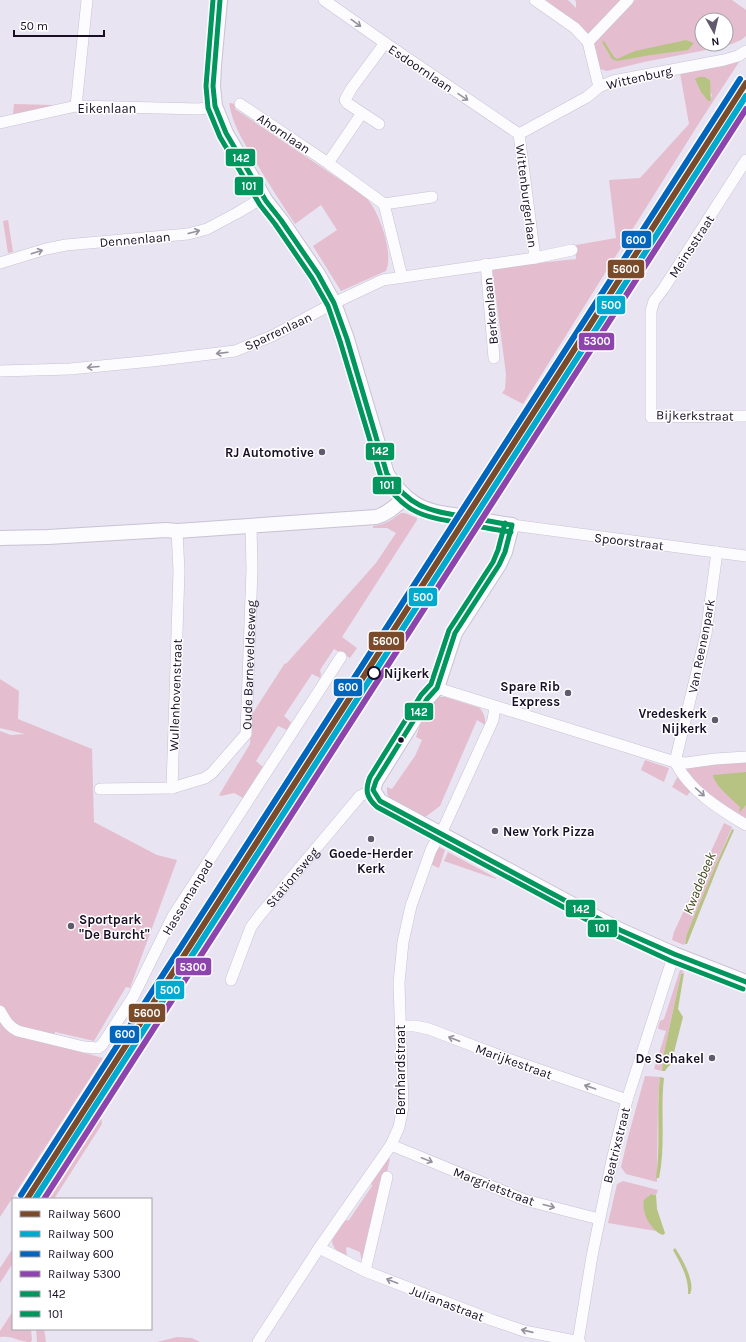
<svg xmlns="http://www.w3.org/2000/svg" width="746" height="1342" font-family="Karla,sans-serif">
<style>
.green{fill:#e4becf;fill-rule:evenodd}
.water{fill:#b7c383}
.lines{fill:none;stroke-linecap:round;stroke-linejoin:round}
.minor-casing{stroke:#c8c2d4;stroke-width:12}
.tertiary-casing{stroke:#c8c2d4;stroke-width:16}
.minor{stroke:#fcfbfd;stroke-width:11}
.tertiary{stroke:#fcfbfd;stroke-width:14}
.bus-1-casing{stroke:#fff;stroke-width:8}
.bus-2-casing{stroke:#fff;stroke-width:8}
.bus-1{stroke:#00965e;stroke-width:5}
.bus-2{stroke:#00965e;stroke-width:5}
.rail-1-casing{stroke:#fff;stroke-width:9}
.rail-2-casing{stroke:#fff;stroke-width:9}
.rail-3-casing{stroke:#fff;stroke-width:9}
.rail-4-casing{stroke:#fff;stroke-width:9}
.rail-1{stroke:#7a4b2a;stroke-width:6}
.rail-2{stroke:#00a9ce;stroke-width:6}
.rail-3{stroke:#0065bd;stroke-width:6}
.rail-4{stroke:#8e44ad;stroke-width:6}
.oneway{stroke:#95919c}
.poi-dot{fill:#615a6d;stroke:#fff;stroke-width:1.5}
.stop-dot{fill:#fff;stroke:#180f26;stroke-width:2}
.bus-dot{fill:#180f26;stroke:#fff;stroke-width:1.5}
.labels{text-anchor:middle;stroke-width:3;stroke-linejoin:round;paint-order:stroke}
.street-label{font-size:13px;fill:#180f26;stroke:#fff}
.poi-label{font-size:13px;font-weight:bold;fill:#180f26;stroke:#fff;text-anchor:end}
.stop-label{font-size:13px;font-weight:bold;fill:#180f26;stroke:#fff;text-anchor:start}
.water-label{font-size:14px;font-style:italic;fill:#414920;stroke:#fff}
.line-badge{stroke:#fff;stroke-width:1.5}
.badge-label{font-size:11px;text-anchor:middle;font-weight:bold;fill:#fff}
</style>
<rect width="100%" height="100%" fill="#e8e4f2"/>
<path class="green" d="M546,0H568L576,8V2L575,0H621L588,37L578,25Z
M635,0H732L746,10V36L741,40L727,46L644,62L607,71L600,69L593,44ZM702,20H726V44H702Z
M743,56L701,120L523,404L502,393L505,389L506,374L492,268L576,259V245L616,238L609,180L640,178L689,124L680,73ZM699,77H705L710,80V90L712,96L708,101Z
M229,103L237,104L235,109L360,193C363,195 367,198 369,201C380,215 394,254 386,271L341,291L313,246L337,230L321,205L295,224C280,202 266,179 252,156C242,139 232,123 229,103Z
M14,104L53,105L54,107L13,115Z
M8,220L13,252L8,253L3,221Z
M401,513H405L417,518V520L342,637L357,648L350,658L334,649L320,670L321,674L320,678L312,674L284,716L291,722L287,730L278,726L256,761L263,767L243,798L234,793L221,796L219,795L250,744L251,716L285,663L286,664L376,563L396,533L387,528H373V526C384,525 392,520 401,513Z
M447,527L451,529L408,595L404,593Z
M0,679L19,691L18,719L92,749L94,822L157,855L177,860L130,988L126,987L94,1041L55,1032L52,1044L103,1058L0,1217V731L11,735L25,734L0,728Z
M439,697H445L480,708C484,714 486,718 485,725L477,720L440,806L424,818L389,798L387,793V787L392,789L415,756L422,740L416,737C421,722 426,706 439,697Z
M645,760L669,768L664,782L641,770Z
M746,761V820C725,806 703,793 686,773V767Z
M678,776L692,789L687,796L672,787Z
M724,823L732,827L717,862L684,945L672,940L674,932Z
M439,847L445,850L439,868L430,864Z
M448,852L496,878V879L444,861Z
M680,970L684,971L681,974L663,1057L662,1071L654,1069L666,1031L659,1029L658,1028L660,1021L664,1019Z
M136,1055L139,1056L101,1116L102,1124L54,1199H44Z
M645,1076L660,1077L658,1099L657,1182L626,1174L621,1167L628,1137Z
M386,1158L390,1159L386,1177L362,1262L360,1252L348,1247L346,1248L347,1256C338,1252 333,1250 332,1240L344,1221L349,1220L372,1186L371,1181Z
M623,1181L658,1190L656,1195L654,1194L648,1196L650,1224L656,1231L608,1223L617,1184Z
M13,1248V1263L0,1283V1268Z
M13,1311V1329H31L32,1340L31,1342C19,1342 13,1335 0,1337V1331Z
M36,1329H44L46,1342H37Z
M177,1337L192,1338L200,1342H157Z"/>
<path class="water" d="M686,40L694,43L688,50L651,55L617,61L612,59L602,42L604,41L614,57L617,59L635,51Z
M699,77H705L710,80L711,101H708L701,92L695,79Z
M746,772V805L739,813L740,807C733,800 714,785 713,775Z
M732,829L734,830L720,861L687,944H685L687,934L717,862Z
M681,974L684,973L678,1009L683,1017L671,1064L667,1068L665,1071H662L663,1057Z
M660,1077L664,1078C660,1111 666,1145 659,1178H656C661,1145 656,1111 660,1077Z
M651,1194L656,1195L657,1209L665,1233L663,1235C651,1231 641,1212 644,1200Z
M675,1248C682,1258 696,1283 690,1294H688C689,1278 681,1264 673,1250Z"/>
<g class="lines">
<g class="minor-casing">
<g id="minor">
<path d="M324,0L385,43L519,134"/>
<path d="M535,0L575,28L588,42L599,87"/>
<path d="M588,42L628,0"/>
<path d="M240,104L328,163L384,204L402,277"/>
<path d="M76,106L87,0"/>
<path d="M362,113L379,124"/>
<path d="M0,123L76,106L200,109L215,106"/>
<path d="M519,134L587,97L599,87L613,81L724,60L738,56L746,51"/>
<path d="M519,134L535,258"/>
<path d="M746,160L664,288L654,301L651,311V417L746,416"/>
<path d="M328,163L362,113L347,103L345,100L351,89L385,43"/>
<path d="M384,204L432,197"/>
<path d="M0,263L46,249L66,245L188,234L207,229L237,213L264,197"/>
<path d="M486,264L494,358"/>
<path d="M0,371L70,369L152,361L235,351L272,336L334,303L383,280L535,258L572,250"/>
<path d="M512,525L746,556"/>
<path d="M717,552L706,634L675,762C690,791 719,809 746,825"/>
<path d="M437,688L675,762L686,763L715,759L746,757"/>
<path id="s1" d="M172,788L205,778L212,773L246,734L252,569L251,526"/>
<path d="M100,789L172,788L179,571L177,531"/>
<path id="s2" d="M231,980L251,927L260,915L360,796L373,790"/>
<path d="M0,1011C5,1020 9,1027 18,1031L84,1047L98,1048L102,1045L133,997L173,916L341,657"/>
<path d="M401,1026H415L429,1029L508,1059L627,1100"/>
<path d="M391,1145L525,1200L599,1219"/>
<path d="M319,1248L365,1271L492,1320L524,1331L580,1342"/>
<path d="M365,1271L387,1177"/>
<path d="M258,1342L319,1248L391,1145L399,1127L403,1107L399,983L403,942L411,906L431,850L445,825L493,720L495,707"/>
<path d="M578,1342L592,1256L612,1160L627,1100L674,954"/>
</g>
</g>
<g class="tertiary-casing">
<path id="tertiary" d="M220,0L214,65L213,86L215,106L226,133L266,201L281,220L318,274L334,303L347,339L387,474C394,485 402,495 414,503C429,513 449,514 467,517C482,520 497,523 512,525L505,552L499,565L455,633L437,688L427,699L421,709L376,781L373,790L380,801L620,930L674,954L746,982
M0,538L48,537L166,530L177,531L376,517C388,514 396,505 406,497"/>
</g>
<use href="#minor" class="minor"/>
<use href="#tertiary" class="tertiary"/>
<g class="bus-1-casing">
<path id="bus-1" d="M220,0L213,86L215,106L226,133L266,201L281,220L318,274L334,303L347,339L387,474C410,508 428,510 466,517C481,519 496,523 512,525
M512,525L505,552L499,565L455,633L437,688L427,699L376,781L373,790L380,801L620,930L674,954L746,982"/>
</g>
<g class="bus-2-casing">
<path id="bus-2" d="M213,0L206,86L208,108L220,137L260,205L275,224L312,278L328,306L340,341L381,477C405,515 425,517 466,524C481,527 496,530 511,532
M505,523L498,550L493,562L449,630L431,684L421,695L370,777C365,790 366,797 377,807L617,936L671,961L743,989"/>
</g>
<use href="#bus-1" class="bus-1"/>
<use href="#bus-2" class="bus-2"/>
<g class="rail-1-casing">
<path id="rail-1" d="M27,1199L746,83"/>
</g>
<g class="rail-2-casing">
<path id="rail-2" d="M35,1199L746,96"/>
</g>
<g class="rail-3-casing">
<path id="rail-3" d="M21,1195L740,79"/>
</g>
<g class="rail-4-casing">
<path id="rail-4" d="M44,1199L746,109"/>
</g>
<use href="#rail-1" class="rail-1"/>
<use href="#rail-2" class="rail-2"/>
<use href="#rail-3" class="rail-3"/>
<use href="#rail-4" class="rail-4"/>
</g>
<defs><path id="oneway-shaft" d="M-6 0H5M1.5-3L5.5 0L1.5 3" fill="none" stroke-width="1.6" stroke-linecap="round" stroke-linejoin="round"/></defs>
<g class="oneway">
<use href="#oneway-shaft" transform="translate(356 23) rotate(36)"/>
<use href="#oneway-shaft" transform="translate(463 97) rotate(34)"/>
<use href="#oneway-shaft" transform="translate(194 232) rotate(-15)"/>
<use href="#oneway-shaft" transform="translate(37 252) rotate(-18)"/>
<use href="#oneway-shaft" transform="translate(222 353) rotate(173)"/>
<use href="#oneway-shaft" transform="translate(93 367) rotate(175)"/>
<use href="#oneway-shaft" transform="translate(700 792) rotate(42)"/>
<use href="#oneway-shaft" transform="translate(454 1039) rotate(-159)"/>
<use href="#oneway-shaft" transform="translate(590 1087) rotate(-161)"/>
<use href="#oneway-shaft" transform="translate(427 1160) rotate(22)"/>
<use href="#oneway-shaft" transform="translate(549 1206) rotate(15)"/>
<use href="#oneway-shaft" transform="translate(392 1281) rotate(-159)"/>
<use href="#oneway-shaft" transform="translate(527 1331) rotate(-167)"/>
</g>
<g class="poi-dot">
<circle cx="322" cy="452" r="4"/>
<circle cx="568" cy="693" r="4"/>
<circle cx="715" cy="720" r="4"/>
<circle cx="495" cy="831" r="4"/>
<circle cx="371" cy="839" r="4"/>
<circle cx="71" cy="926" r="4"/>
<circle cx="712" cy="1058" r="4"/>
</g>
<circle class="stop-dot" cx="374" cy="673" r="6"/>
<circle class="bus-dot" cx="401" cy="740" r="3.5"/>
<g class="labels">
<g class="street-label">
<text transform="translate(421 68) rotate(34)" y="5">Esdoornlaan</text>
<text transform="translate(639 77) rotate(-13)" y="5">Wittenburg</text>
<text x="107" y="113">Eikenlaan</text>
<text transform="translate(284 133) rotate(34)" y="5">Ahornlaan</text>
<text transform="translate(527 196) rotate(83)" y="5">Wittenburgerlaan</text>
<text transform="translate(135 239) rotate(-5)" y="5">Dennenlaan</text>
<text transform="translate(691 246) rotate(-57)" y="5">Meinsstraat</text>
<text transform="translate(490 311) rotate(-95)" y="5">Berkenlaan</text>
<text transform="translate(278 331) rotate(-25)" y="5">Sparrenlaan</text>
<text transform="translate(695 415) rotate(1)" y="5">Bijkerkstraat</text>
<text transform="translate(629 541) rotate(7)" y="5">Spoorstraat</text>
<text transform="translate(701 646) rotate(-79)" y="5">Van Reenenpark</text>
<text dy="5" stroke="none"><textPath href="#s1" startOffset="164">Oude Barneveldseweg</textPath></text>
<text transform="translate(175 695) rotate(-88)" y="5">Wullenhovenstraat</text>
<text dy="5" stroke="none"><textPath href="#s2" startOffset="121">Stationsweg</textPath></text>
<text transform="translate(187 897) rotate(-59)" y="5">Hassemanpad</text>
<text transform="translate(514 1061) rotate(20)" y="5">Marijkestraat</text>
<text transform="translate(400 1070) rotate(-90)" y="5">Bernhardstraat</text>
<text transform="translate(616 1145) rotate(-76)" y="5">Beatrixstraat</text>
<text transform="translate(494 1186) rotate(21)" y="5">Margrietstraat</text>
<text transform="translate(447 1303) rotate(21)" y="5">Julianastraat</text>
</g>
<g class="poi-label">
<text x="314" y="457">RJ Automotive</text>
<text x="560" y="691">Spare Rib<tspan x="560" dy="15">Express</tspan></text>
<text x="707" y="718">Vredeskerk<tspan x="707" dy="15">Nijkerk</tspan></text>
<text x="503" y="836" text-anchor="start">New York Pizza</text>
<text x="371" y="858" text-anchor="middle">Goede-Herder<tspan x="371" dy="15">Kerk</tspan></text>
<text x="79" y="924" text-anchor="start">Sportpark<tspan x="79" dy="15">"De Burcht"</tspan></text>
<text x="704" y="1063">De Schakel</text>
</g>
<g class="stop-label">
<text x="384" y="678">Nijkerk</text>
</g>
<g class="water-label">
<text transform="translate(699 883) rotate(-68)" y="5">Kwadebeek</text>
</g>
</g>
<g class="line-badge">
<rect x="225" y="148" width="31" height="19" rx="4" fill="#00965e"/>
<rect x="234" y="176" width="30" height="20" rx="4" fill="#00965e"/>
<rect x="621" y="230" width="31" height="19" rx="4" fill="#0065bd"/>
<rect x="607" y="259" width="38" height="20" rx="4" fill="#7a4b2a"/>
<rect x="596" y="295" width="30" height="20" rx="4" fill="#00a9ce"/>
<rect x="578" y="332" width="37" height="19" rx="4" fill="#8e44ad"/>
<rect x="365" y="442" width="30" height="19" rx="4" fill="#00965e"/>
<rect x="372" y="476" width="30" height="19" rx="4" fill="#00965e"/>
<rect x="408" y="587" width="30" height="20" rx="4" fill="#00a9ce"/>
<rect x="368" y="631" width="37" height="20" rx="4" fill="#7a4b2a"/>
<rect x="333" y="678" width="30" height="19" rx="4" fill="#0065bd"/>
<rect x="404" y="702" width="30" height="19" rx="4" fill="#00965e"/>
<rect x="565" y="899" width="31" height="19" rx="4" fill="#00965e"/>
<rect x="587" y="919" width="31" height="19" rx="4" fill="#00965e"/>
<rect x="175" y="957" width="37" height="19" rx="4" fill="#8e44ad"/>
<rect x="155" y="980" width="30" height="20" rx="4" fill="#00a9ce"/>
<rect x="128" y="1003" width="38" height="20" rx="4" fill="#7a4b2a"/>
<rect x="109" y="1025" width="31" height="19" rx="4" fill="#0065bd"/>
</g>
<g class="badge-label">
<text x="241" y="162">142</text>
<text x="249" y="190">101</text>
<text x="636" y="244">600</text>
<text x="626" y="273">5600</text>
<text x="611" y="309">500</text>
<text x="597" y="345">5300</text>
<text x="380" y="455">142</text>
<text x="387" y="489">101</text>
<text x="423" y="601">500</text>
<text x="386" y="645">5600</text>
<text x="348" y="691">600</text>
<text x="419" y="716">142</text>
<text x="581" y="913">142</text>
<text x="602" y="932">101</text>
<text x="193" y="971">5300</text>
<text x="170" y="994">500</text>
<text x="147" y="1017">5600</text>
<text x="125" y="1038">600</text>
</g>
<rect x="12" y="1198" width="140" height="132" fill="#ffffff" stroke="#a39fa8"/>
<rect x="20" y="1211" width="20" height="6" fill="#7a4b2a" stroke="#a39fa8"/>
<text x="48" y="1218" font-size="12" fill="#180f26">Railway 5600</text>
<rect x="20" y="1231" width="20" height="6" fill="#00a9ce" stroke="#a39fa8"/>
<text x="48" y="1238" font-size="12" fill="#180f26">Railway 500</text>
<rect x="20" y="1251" width="20" height="6" fill="#0065bd" stroke="#a39fa8"/>
<text x="48" y="1258" font-size="12" fill="#180f26">Railway 600</text>
<rect x="20" y="1271" width="20" height="6" fill="#8e44ad" stroke="#a39fa8"/>
<text x="48" y="1278" font-size="12" fill="#180f26">Railway 5300</text>
<rect x="20" y="1291" width="20" height="6" fill="#00965e" stroke="#a39fa8"/>
<text x="48" y="1298" font-size="12" fill="#180f26">142</text>
<rect x="20" y="1311" width="20" height="6" fill="#00965e" stroke="#a39fa8"/>
<text x="48" y="1318" font-size="12" fill="#180f26">101</text>
<g transform="translate(714 32) rotate(172)"><circle r="19" fill="#ffffff" stroke="#a39fa8"/>
<path d="M0-3L7 15L0 10L-7 15Z" fill="#615a6d"/>
<text y="-6" font-size="11" font-weight="bold" text-anchor="middle" fill="#180f26">N</text>
</g>
<path d="M14 30v6h90v-6" fill="none" stroke="#180f26" stroke-width="2"/>
<text x="20" y="30" font-size="12" fill="#180f26" stroke="#ffffff" stroke-width="3" paint-order="stroke">50 m</text>
</svg>
